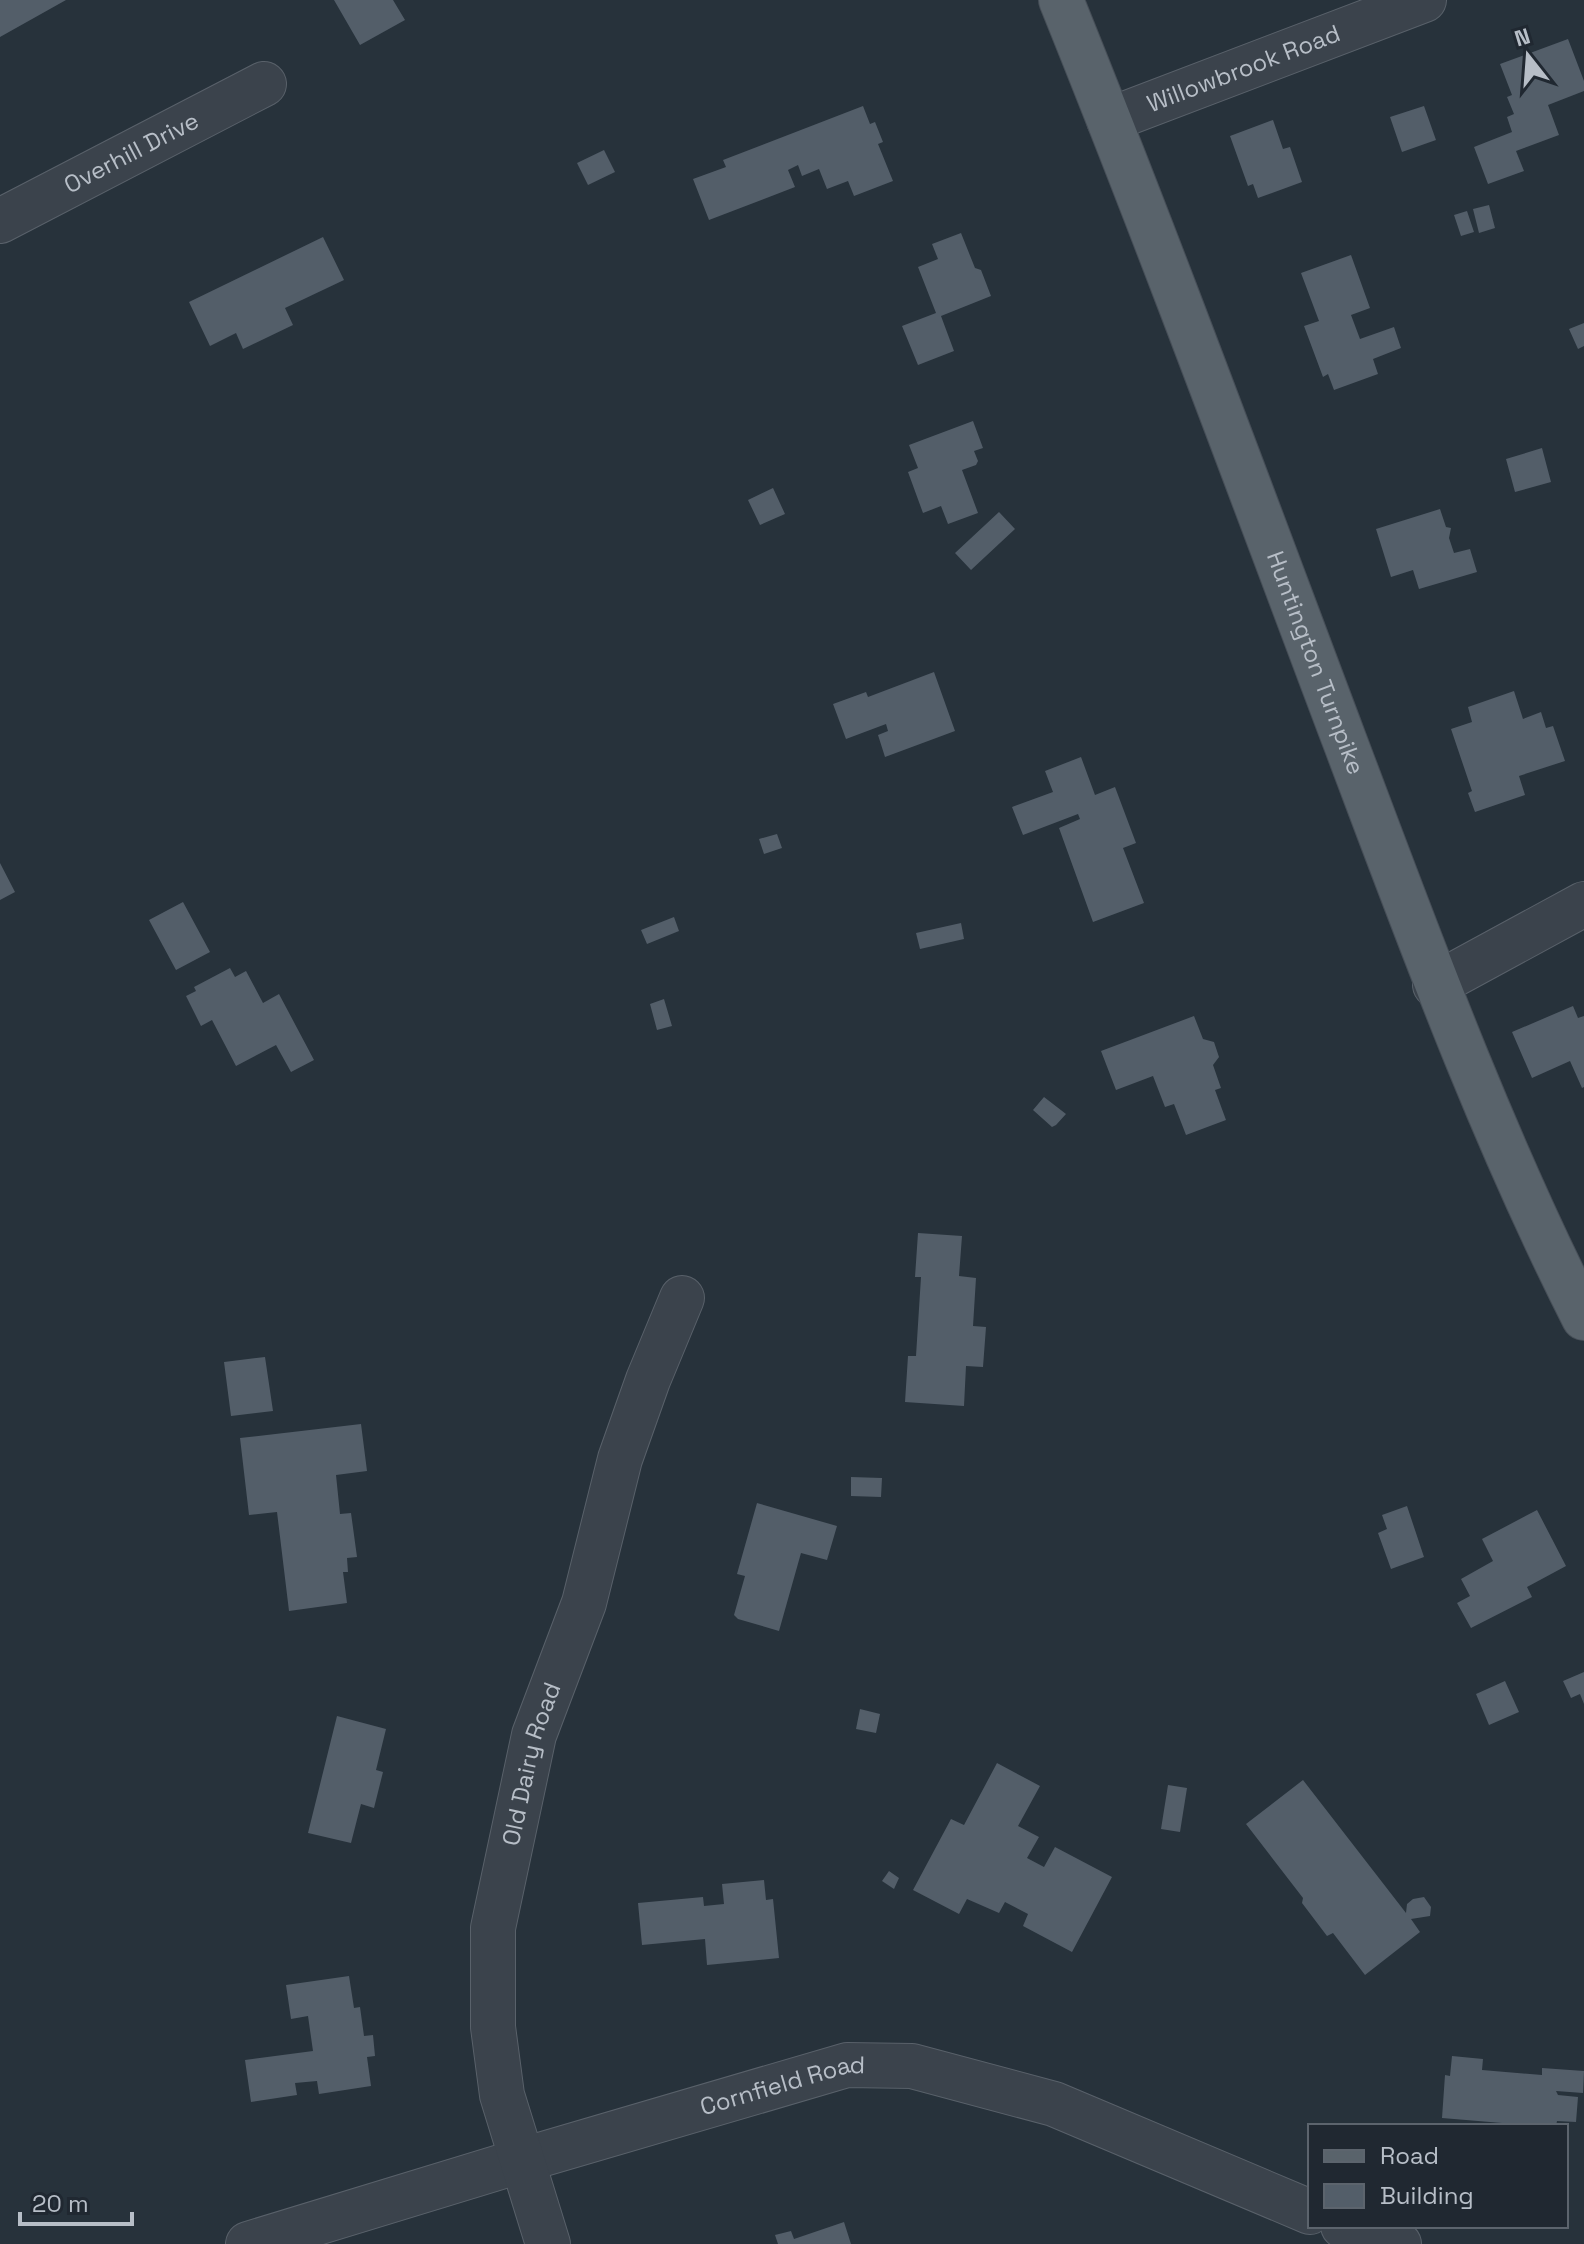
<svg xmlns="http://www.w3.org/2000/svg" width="1584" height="2244" font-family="'Space Grotesk',sans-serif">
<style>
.building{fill:#535e69}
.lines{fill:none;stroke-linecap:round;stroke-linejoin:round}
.minor-casing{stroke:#59616a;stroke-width:46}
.major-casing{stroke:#474f58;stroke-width:46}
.minor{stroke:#3b434c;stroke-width:44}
.major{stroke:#59636b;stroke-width:44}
.labels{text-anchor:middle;stroke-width:6;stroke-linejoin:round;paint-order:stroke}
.street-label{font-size:24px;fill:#b7bec7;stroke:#202831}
</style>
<rect width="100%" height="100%" fill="#27323b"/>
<path class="building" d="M0,0H66L0,37Z
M334,0H393L405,20L360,45Z
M1568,39L1584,81V91L1548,105L1559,135L1516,151L1524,171L1488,184L1474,147L1512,132L1507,117L1514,114L1507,97L1512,95L1500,64Z
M863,106L870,124L875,122L883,142L878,144L893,181L854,196L848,181L827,189L819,169L802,176L798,165L788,170L795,187L709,220L693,179L726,167L723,160Z
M1424,106L1436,140L1402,152L1390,117Z
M1273,120L1283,149L1290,147L1302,182L1258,198L1253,184L1248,186L1230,136Z
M604,150L615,172L588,185L577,163Z
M1489,205L1495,228L1479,233L1473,209Z
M1467,211L1474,232L1461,236L1454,215Z
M961,233L975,268L981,270L991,296L941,316L954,351L918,365L902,326L936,313L918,267L938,259L932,244Z
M323,237L344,280L285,308L293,325L243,349L236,333L210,346L189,302Z
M1351,255L1370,308L1351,315L1360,339L1394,327L1401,348L1373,359L1378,374L1334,390L1328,374L1323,377L1304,326L1319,321L1301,273Z
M1584,323V346L1578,349L1569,329Z
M973,421L983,448L974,451L978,461L976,465L962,470L978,513L948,524L941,506L923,513L908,472L918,468L909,445Z
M1542,448L1551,482L1515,492L1506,459Z
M773,488L785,514L760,525L748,500Z
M1440,509L1446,527L1451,528L1449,538L1454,553L1470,549L1477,572L1419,589L1413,570L1391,577L1376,529Z
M999,512L1015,529L971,570L955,553Z
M934,672L955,731L885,757L878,735L888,731L886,724L846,739L833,704L866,692L868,697Z
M1514,691L1523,719L1541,712L1546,728L1553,726L1565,761L1519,776L1525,795L1475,812L1468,793L1472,791L1451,729L1472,722L1468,707Z
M1081,757L1095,795L1115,787L1136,843L1123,848L1144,903L1093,922L1059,828L1080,819L1078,814L1023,835L1012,807L1053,792L1045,771Z
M777,834L782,848L764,854L759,839Z
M0,863L15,892L0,900Z
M183,902L210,952L176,970L149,920Z
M674,917L679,931L647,944L641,930Z
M961,923L964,939L920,949L916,933Z
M230,968L235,977L246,971L263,1003L279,994L314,1060L291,1072L276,1045L236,1066L212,1020L201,1026L186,996L196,991L194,987Z
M664,999L672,1026L657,1030L650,1004Z
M1573,1006L1578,1018L1584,1016V1087L1582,1088L1570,1061L1532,1078L1512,1032Z
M1194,1016L1203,1039L1214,1042L1219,1057L1213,1065L1221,1088L1215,1090L1226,1120L1186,1135L1174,1104L1165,1107L1153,1076L1116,1090L1101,1051Z
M1044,1097L1066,1114L1056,1125L1052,1127L1033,1110Z
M918,1233L962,1236L959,1276L976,1278L973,1326L986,1327L983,1367L966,1366L964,1406L905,1402L908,1356H916L921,1277H915Z
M265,1357L273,1411L231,1416L224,1362Z
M361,1424L367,1471L336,1475L340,1514L351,1513L357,1557L347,1558L348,1572H343L347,1603L289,1611L277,1512L249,1515L240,1438Z
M851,1477L882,1478L881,1497L851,1496Z
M757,1503L837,1526L827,1560L801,1553L779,1631L738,1619L734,1615L745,1576L737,1574Z
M1407,1506L1424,1557L1391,1569L1378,1533L1387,1529L1382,1515Z
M1537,1510L1566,1566L1527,1587L1532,1597L1471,1628L1457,1603L1470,1596L1461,1579L1493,1561L1482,1539Z
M1584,1672V1704L1580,1694L1571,1698L1563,1681Z
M1505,1681L1519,1712L1489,1725L1476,1694Z
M860,1709L880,1714L876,1733L856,1729Z
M337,1716L386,1729L376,1770L383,1772L374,1808L361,1804L351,1843L308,1833Z
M997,1763L1040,1786L1018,1826L1039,1837L1027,1858L1044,1867L1055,1847L1112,1877L1072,1952L1023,1926L1028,1914L1005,1902L999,1913L967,1899L959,1914L913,1890L951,1819L964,1825Z
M1303,1780L1406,1913L1407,1904L1413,1899L1424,1897L1431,1907L1430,1916L1411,1919L1420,1932L1365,1975L1333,1933L1327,1936L1302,1903L1303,1898L1246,1824Z
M1168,1785L1187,1788L1180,1832L1161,1829Z
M889,1871L899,1878L894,1889L882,1881Z
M764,1880L766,1900L773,1899L779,1958L707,1965L705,1939L642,1945L638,1903L703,1897L704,1906L724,1904L722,1884Z
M349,1976L354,2008L360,2007L364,2036L373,2035L375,2056L367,2057L371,2086L319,2094L317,2081L295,2083L297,2095L251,2102L245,2060L313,2051L308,2016L291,2019L286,1985Z
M1452,2056L1483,2059L1482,2070L1542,2075V2068L1584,2071L1583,2093L1556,2091L1558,2095L1578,2097L1576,2122L1557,2121L1556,2126H1539L1442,2118L1445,2075L1450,2076Z
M844,2222L851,2244H778L775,2235L791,2231L794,2239Z"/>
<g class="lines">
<g class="minor-casing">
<g id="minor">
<path id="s1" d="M1109,120L1424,0"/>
<path id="s2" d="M0,221L264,84"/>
<path d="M1435,985L1584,904"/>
<path d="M1343,2226L1373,2239L1399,2244"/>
<path id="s3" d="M248,2244L523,2160L847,2065L912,2066L1054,2104L1310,2212"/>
<path id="s4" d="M548,2244L502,2095L493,2027V1928L534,1735L584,1603L620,1459L648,1380L682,1298"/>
</g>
</g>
<g class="major-casing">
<g id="major">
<path id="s5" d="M1061,0C1160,245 1251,492 1344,739C1418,935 1489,1131 1584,1318"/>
</g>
</g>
<use href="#minor" class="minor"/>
<use href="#major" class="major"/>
</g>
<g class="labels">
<g class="street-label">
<text dy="8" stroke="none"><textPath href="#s1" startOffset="144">Willowbrook Road</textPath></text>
<text dy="8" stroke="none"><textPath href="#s2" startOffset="148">Overhill Drive</textPath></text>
<text dy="8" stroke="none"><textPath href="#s5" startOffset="710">Huntington Turnpike</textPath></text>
<text dy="8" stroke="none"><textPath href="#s4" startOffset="492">Old Dairy Road</textPath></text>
<text dy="8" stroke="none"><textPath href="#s3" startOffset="558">Cornfield Road</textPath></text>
</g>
</g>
<rect x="1308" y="2124" width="260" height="104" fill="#202831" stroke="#5c646d" stroke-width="2"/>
<rect x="1324" y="2150" width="40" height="12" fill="#59636b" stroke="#5c646d" stroke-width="2"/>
<text x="1380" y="2164" font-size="24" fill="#b7bec7">Road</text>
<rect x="1324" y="2184" width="40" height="24" fill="#535e69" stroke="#5c646d" stroke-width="2"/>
<text x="1380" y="2204" font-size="24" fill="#b7bec7">Building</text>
<g transform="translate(1528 56) rotate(343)" stroke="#202831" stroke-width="6" paint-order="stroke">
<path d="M0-6L14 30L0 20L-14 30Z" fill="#b7bec7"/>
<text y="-12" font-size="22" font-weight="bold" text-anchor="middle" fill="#b7bec7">N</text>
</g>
<path d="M20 2212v12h112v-12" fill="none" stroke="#b7bec7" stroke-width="4"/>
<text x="32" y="2212" font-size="24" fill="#b7bec7" stroke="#202831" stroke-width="6" paint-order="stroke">20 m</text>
</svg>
